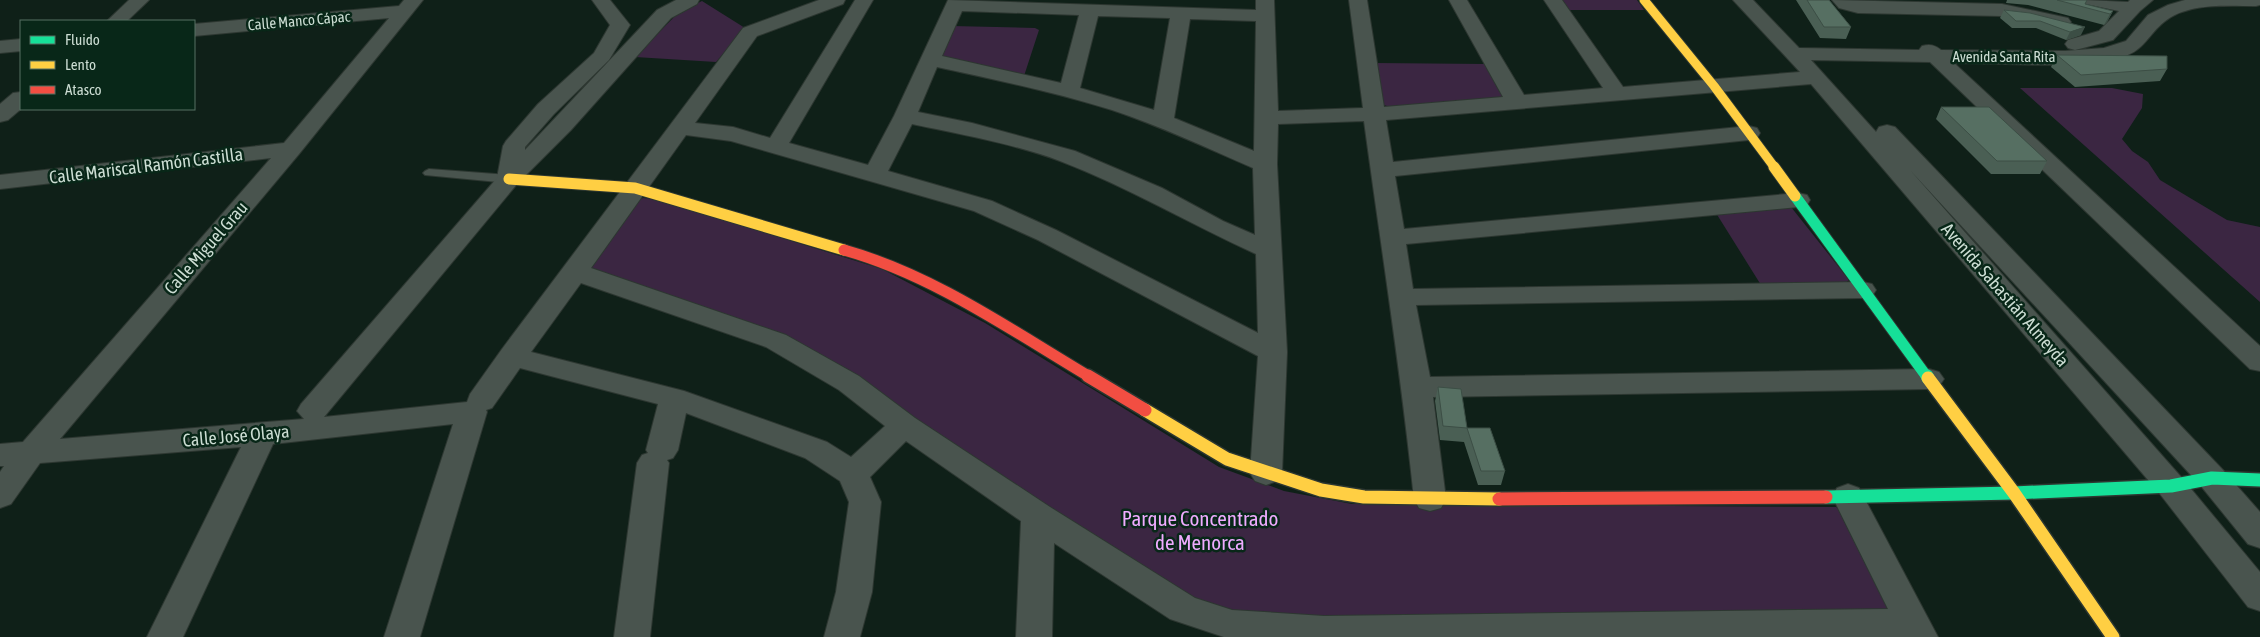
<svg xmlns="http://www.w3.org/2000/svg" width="2260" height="637" font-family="'Asap Condensed',sans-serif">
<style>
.green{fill:#3b2642}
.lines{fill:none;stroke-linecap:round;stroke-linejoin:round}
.lane-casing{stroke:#2d3731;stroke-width:2}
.street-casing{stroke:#2d3731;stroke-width:2}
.fast-far1-casing{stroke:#2d3731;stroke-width:13}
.fast-casing{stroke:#2d3731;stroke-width:16}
.slow-far2-casing{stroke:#2d3731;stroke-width:11}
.slow-far1-casing{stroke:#2d3731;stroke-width:13}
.slow-casing{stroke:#2d3731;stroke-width:16}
.jam-far1-casing{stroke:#2d3731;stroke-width:13}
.jam-casing{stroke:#2d3731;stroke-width:16}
.lane{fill:#49544e;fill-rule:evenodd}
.street{fill:#49544e;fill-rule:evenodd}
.fast-far1{stroke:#16e098;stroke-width:11}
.fast{stroke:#16e098;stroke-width:13}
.slow-far2{stroke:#ffcf43;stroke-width:9}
.slow-far1{stroke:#ffcf43;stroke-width:11}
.slow{stroke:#ffcf43;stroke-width:13}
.jam-far1{stroke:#f24e42;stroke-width:11}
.jam{stroke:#f24e42;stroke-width:13}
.wall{fill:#4a5f54}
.shaded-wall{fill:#3c4e45}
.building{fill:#566f62;stroke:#3c4e45}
.labels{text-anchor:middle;stroke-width:5;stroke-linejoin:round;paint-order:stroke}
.far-street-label{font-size:15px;fill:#ccddd3;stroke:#082718}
.street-label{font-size:18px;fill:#ccddd3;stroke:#082718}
.near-park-label{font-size:21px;fill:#efabff;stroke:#082718}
</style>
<rect width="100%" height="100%" fill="#0f2018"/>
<path class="green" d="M1558,0H1637L1644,10H1565Z
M702,1L745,28L716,62L635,57L678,13Z
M952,26L1035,28L1039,30L1024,76L943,58L938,54Z
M1375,63L1486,64L1504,97L1497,99L1393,108L1381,104Z
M2020,88H2112L2143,94L2142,108L2122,139L2132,151L2148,162L2160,180L2227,220L2260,227V302Z
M643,198L656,199L882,269L985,323L1219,467L1284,491L1352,504L1836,507L1852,519L1893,602L1884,611L1294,618L1232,611L1167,590L802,345L765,328L588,270L634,202Z
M1791,207L1849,280L1844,284L1761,285L1716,213Z"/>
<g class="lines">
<g class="lane-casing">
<path id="lane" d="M429,169L509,175L515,179L509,183L425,175L423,173L425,171Z"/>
</g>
<g class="street-casing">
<path id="street" d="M129,0H149L127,21H107Z
M404,0H423L299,154L60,439L304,419L297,411L301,404L497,178L503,146L506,141L538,104L594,53L610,25L592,0H610L630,25L609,60L554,114L525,147V150L657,10L676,0H699L697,4L671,18L571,130L517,184L324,417L467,402L470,394L502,349L743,28L819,0H845L843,4L757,36L695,123L733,127L770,138L855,0H873L789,143L868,165L894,116L948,0L1256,10V0H1274L1278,111L1363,108L1349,0H1367L1384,107L1503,97L1449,0H1467L1524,95L1603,88L1544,0H1562L1623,87L1800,72L1733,0H1753L1799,48L1919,50L1922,46C1930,44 1935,45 1941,50L2065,51L2104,48L2126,41L2148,15L2168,5L2185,0H2260V5L2256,6C2227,6 2188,2 2164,22C2149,34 2144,50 2125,56C2078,70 2004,63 1954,63L2260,346V371L2250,369L1930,62L1811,60L1876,132L1879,127L1887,125L1895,127L2223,470L2260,512V548L2248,544L2201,486L1910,170L2182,478L2260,572V611L2248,607L2160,494L1811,84L1386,120L1393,162L1749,126L1757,128L1760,133L1757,138L1749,140L1395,176L1404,229L1798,193L1807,195L1810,200L1807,205L1798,207L1406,244L1413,289L1863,282L1872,284L1876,290L1872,296L1863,298L1416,305L1430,377L1929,369L1939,372L1944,379L1939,386L1929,389L1433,397L1446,499L1441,508L1430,511L1419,508L1414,499C1401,372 1381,247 1364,121L1278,124L1277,164L1287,352L1282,473L1277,481L1266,485L1255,481L1250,473L1258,356L1038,240L974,211L731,141L686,135L591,268L786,335L859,376L915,418L1050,507L1195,598L1232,610L1324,616L1888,609L1832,496L1837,488L1848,484L1859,488L1938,637H1224L1170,619L1054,543L1052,637H1016L1021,521L906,441L870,477L881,502L872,592L860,637H824L836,592L849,502L840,481L805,458L686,413L678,450L673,458L667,460L669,463L650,637H614L637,463L642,455L648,453L646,450L658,404L520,368L492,408L486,410L487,412L420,637H384L453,424L273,444L183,637H147L241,447L40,463L11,504L0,508V472L4,466H0V444L23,442L271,158L0,189V175L284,143L389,18L194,36V24L399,6ZM962,11L1079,15L1061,83L942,56ZM1098,16L1170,18L1154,110L1080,88ZM1190,19L1256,21L1254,151L1174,118ZM937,67C996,80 1055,92 1112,110C1160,126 1207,148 1253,168L1255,235L1223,221L1162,188L1075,151L972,123L918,112ZM912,124C959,134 1015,144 1060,161C1128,187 1190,224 1256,254L1258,333L1056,230L992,201L888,171ZM581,283L766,347L839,390L885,426L851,457L827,442L684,391L531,352Z
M1832,0L2002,4L2068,18L2071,22L2068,26L2061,28L2002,16L1858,13L1839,8Z
M2084,0L2128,2L2130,0H2153L2140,11L2113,40L2083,48L2075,50L2068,48L2065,44L2068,40L2099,31L2119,11L2086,4Z
M21,39V51L0,53V41Z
M21,92V109L8,120L0,122V104L13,93Z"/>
</g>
<g class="fast-far1-casing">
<path id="fast-far1" d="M1795,196L1927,377"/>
</g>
<g class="fast-casing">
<path id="fast" d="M1927,376L1928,378
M1826,497L2014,493L2171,486L2212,478L2260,480"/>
</g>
<g class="slow-far2-casing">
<path id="slow-far2" d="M1644,0L1714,86L1775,168"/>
</g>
<g class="slow-far1-casing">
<path id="slow-far1" d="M1774,167L1795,196
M509,179L635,188L844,250"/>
</g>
<g class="slow-casing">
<path id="slow" d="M1928,378L2014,493L2113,637
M1145,410L1227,459L1321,490L1364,497L1499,499"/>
</g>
<g class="jam-far1-casing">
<path id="jam-far1" d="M844,250C933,275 1011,330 1090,377"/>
</g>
<g class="jam-casing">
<path id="jam" d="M1088,376L1145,410
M1499,499L1826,497"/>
</g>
<use href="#lane" class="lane"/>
<use href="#street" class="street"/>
<use href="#fast-far1" class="fast-far1"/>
<use href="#fast" class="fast"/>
<use href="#slow-far2" class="slow-far2"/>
<use href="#slow-far1" class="slow-far1"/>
<use href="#slow" class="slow"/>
<use href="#jam-far1" class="jam-far1"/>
<use href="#jam" class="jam"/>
</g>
<path class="wall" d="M1796,0H1829L1851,27L1846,39L1820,38Z
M2007,0H2087L2085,4L2113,11L2107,22L2104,25L2028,5L2006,3Z
M2004,10L2030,13L2081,35L2066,40L2036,28H2012L2000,18Z
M2057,55L2167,69L2160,81L2075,87L2051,67Z
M1941,107L2047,161L2040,174H1991L1936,119Z
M1438,387L1467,428L1505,471L1501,485H1478L1464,442L1440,440L1435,401Z"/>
<path class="shaded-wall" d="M2113,11L2107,22L2104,25L2110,14Z
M2085,27L2081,35L2066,40L2070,32Z"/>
<path class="building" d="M1807,0H1829L1851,27H1824Z
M2057,0H2087L2085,4L2113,11L2110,14Z
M2004,10L2030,13L2085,27L2070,32L2040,21H2016Z
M2057,55L2167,56V69L2081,75Z
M1941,107H1989L2047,161H1997Z
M1438,387L1461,389L1467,428L1443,426Z
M1467,428H1490L1505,471H1481Z"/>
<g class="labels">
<g class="far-street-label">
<text transform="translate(299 21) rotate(-5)" y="5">Calle Manco Cápac</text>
<text x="2004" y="62">Avenida Santa Rita</text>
</g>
<g class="street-label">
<text transform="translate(146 166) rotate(-7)" y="6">Calle Mariscal Ramón Castilla</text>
<text transform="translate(206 248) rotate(-49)" y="6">Calle Miguel Grau</text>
<text transform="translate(2005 295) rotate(49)" y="6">Avenida Sabastián Almeyda</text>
<text transform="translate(236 436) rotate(-5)" y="6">Calle José Olaya</text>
</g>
<g class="near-park-label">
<text x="1200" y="526">Parque Concentrado<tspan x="1200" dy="24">de Menorca</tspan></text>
</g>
</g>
<rect x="20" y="20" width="175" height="90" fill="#082718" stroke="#567063"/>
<rect x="30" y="36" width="25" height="8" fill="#16e098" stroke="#567063"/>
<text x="65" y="45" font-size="15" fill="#ccddd3">Fluido</text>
<rect x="30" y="61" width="25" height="8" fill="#ffcf43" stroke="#567063"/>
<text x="65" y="70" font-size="15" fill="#ccddd3">Lento</text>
<rect x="30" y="86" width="25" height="8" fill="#f24e42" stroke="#567063"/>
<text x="65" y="95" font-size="15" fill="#ccddd3">Atasco</text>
</svg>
